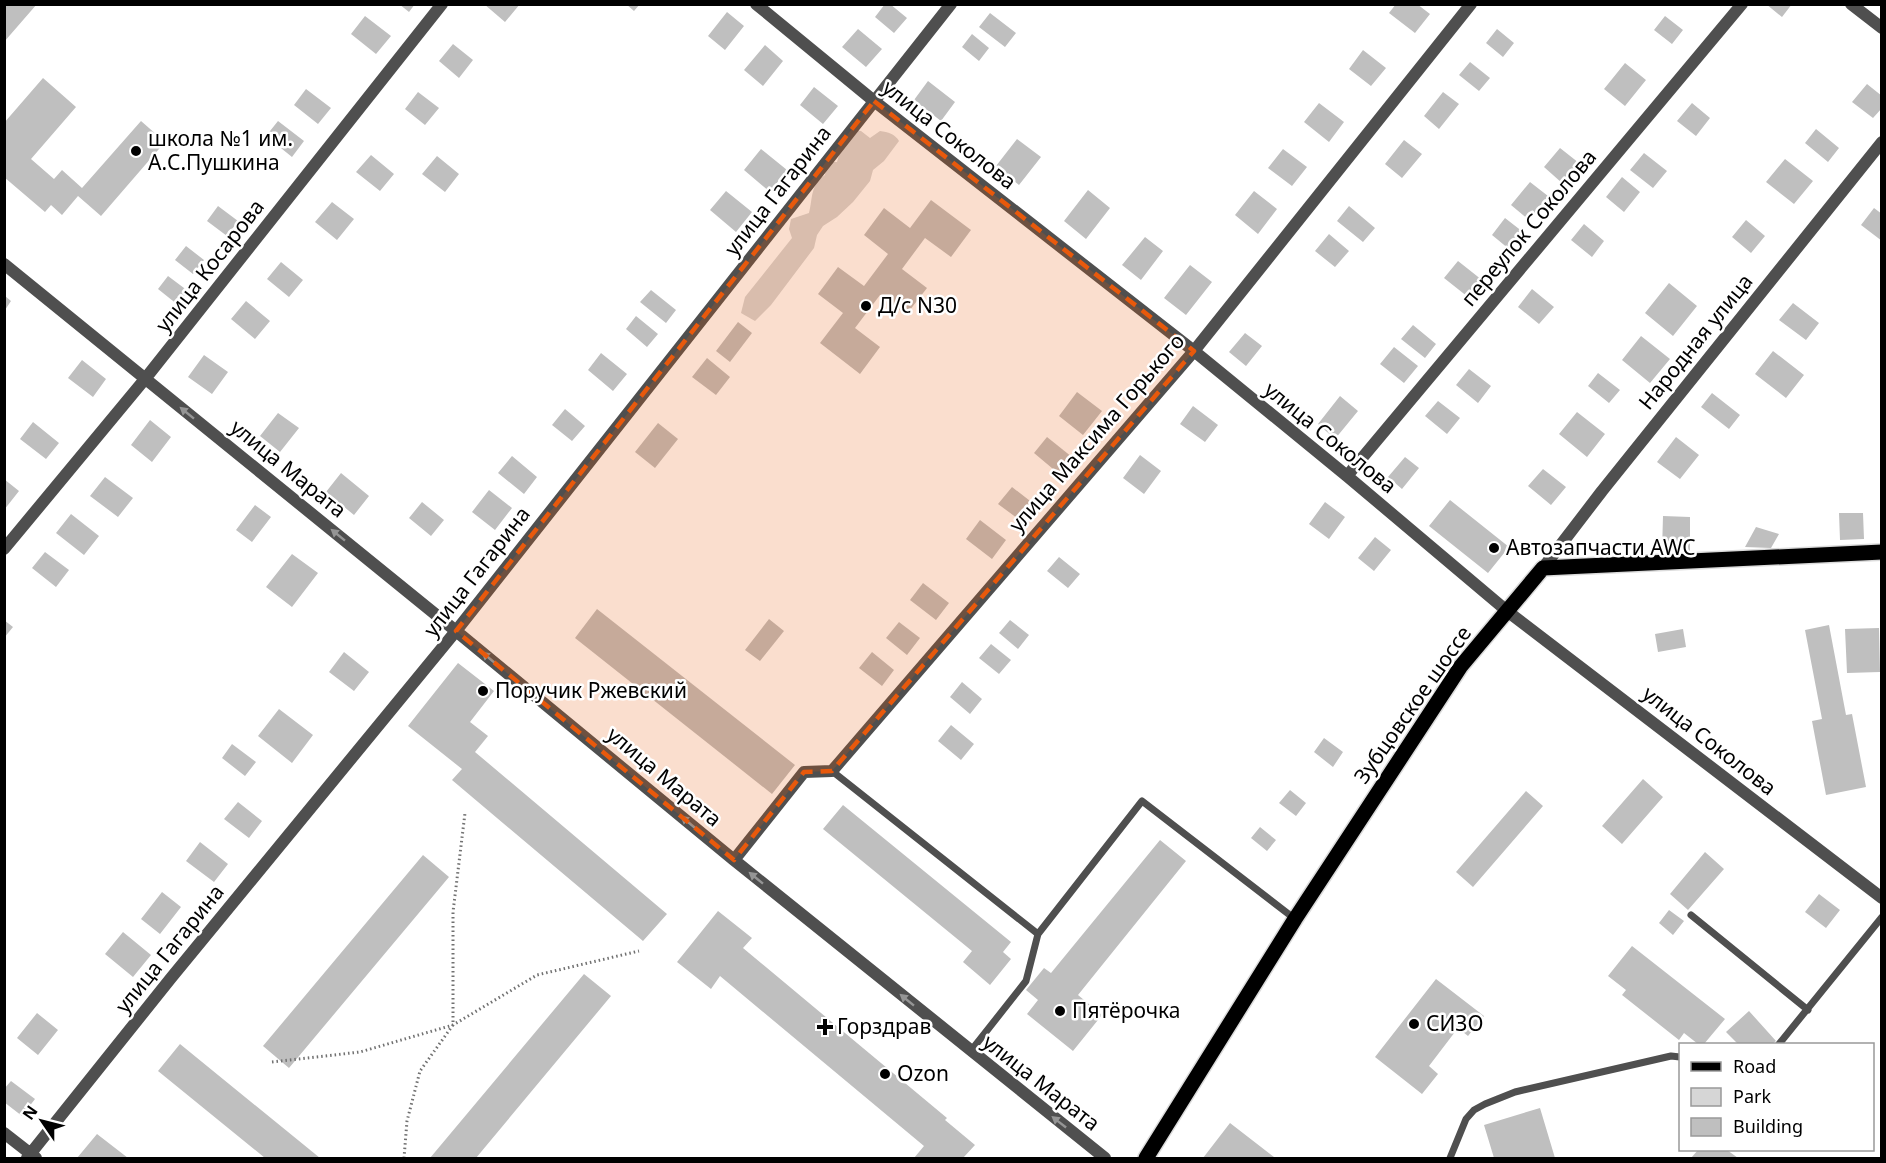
<svg xmlns="http://www.w3.org/2000/svg" width="1886" height="1163" font-family="'Noto Sans',sans-serif">
<style>
.green{fill:#d6d6d6}
.building{fill:#bfbfbf}
.lines{fill:none;stroke-linecap:round;stroke-linejoin:round}
.primary-casing{stroke:#dbdbdb;stroke-width:18}
.path{stroke:#717171;stroke-width:3;stroke-dasharray:1.5 3;stroke-linecap:butt}
.service{stroke:#4f4f4f;stroke-width:7}
.minor{stroke:#4f4f4f;stroke-width:12}
.primary{stroke:#000;stroke-width:15}
.oneway{fill:#959595}
.marked{fill:#e8590c;fill-opacity:0.2;stroke:#e8590c;stroke-width:4.5;stroke-dasharray:12 8;stroke-linejoin:round}
.poi-dot{fill:#000;stroke:#fff;stroke-width:2}
.labels{text-anchor:middle;stroke-width:5;stroke-linejoin:round;paint-order:stroke}
.street-label{font-size:21px;fill:#000;stroke:#fff}
.poi-label{font-size:21px;fill:#000;stroke:#fff;text-anchor:start}
</style>
<rect width="100%" height="100%" fill="#fff"/>
<path class="green" d="M853,130L861,131L870,138L880,131C888,132 895,134 899,141L884,161L873,170L870,181L853,202L837,217L823,226L817,235L814,248L771,305L755,321L741,313L745,297L792,238L789,229L791,219L809,213C813,198 810,185 825,175L826,168L831,162H837L841,148Z"/>
<path class="building" d="M4,4H37L4,42Z
M399,4H415L409,12Z
M484,4H520L505,22Z
M626,4H640L634,11Z
M885,4H890L907,18L894,33L875,17Z
M1396,4H1417L1430,14L1415,33L1389,13Z
M1766,4H1792L1782,17Z
M727,12L744,26L725,50L708,36Z
M990,13L1016,33L1005,47L979,27Z
M365,16L391,36L376,54L351,34Z
M1665,16L1683,30L1672,44L1654,30Z
M858,29L882,49L866,67L842,47Z
M1497,29L1514,43L1503,57L1486,43Z
M972,34L989,48L979,61L962,47Z
M453,44L473,60L459,78L439,61Z
M765,45L783,61L763,86L744,70Z
M1363,50L1386,68L1371,86L1349,69Z
M1470,62L1490,78L1479,91L1459,75Z
M1625,63L1646,80L1625,106L1604,89Z
M43,78L76,107L31,159L54,179L62,170L82,188L141,121L165,142L101,216L78,196L62,215L51,205L45,212L4,177V123Z
M928,81L955,102L941,121L914,100Z
M1867,84L1882,96V108L1873,118L1852,102Z
M814,87L838,106L823,124L800,105Z
M306,89L331,108L318,124L294,105Z
M418,92L439,108L425,125L405,109Z
M1443,92L1459,104L1439,129L1424,116Z
M1319,103L1344,122L1329,142L1304,122Z
M1692,103L1710,118L1696,136L1677,121Z
M278,121L304,141L292,157L266,136Z
M1816,129L1839,148L1828,162L1805,143Z
M1017,139L1041,157L1019,185L996,166Z
M1404,140L1422,154L1402,178L1385,164Z
M1560,148L1579,163L1562,183L1544,167Z
M761,149L787,170L770,192L744,170Z
M1283,149L1307,167L1292,186L1268,168Z
M1644,153L1667,171L1653,188L1630,170Z
M371,155L394,174L380,191L356,172Z
M437,156L459,174L445,192L422,174Z
M1785,159L1813,181L1794,204L1766,182Z
M1622,177L1640,192L1624,212L1606,197Z
M1530,182L1548,196L1529,220L1511,205Z
M1088,190L1110,208L1086,239L1064,221Z
M726,191L752,212L736,232L710,210Z
M1254,191L1277,209L1258,234L1235,215Z
M931,200L971,230L951,257L925,238L902,269L927,288L906,315L880,295L855,328L880,347L860,374L820,343L843,313L818,294L838,267L864,286L888,254L864,235L884,208L910,228Z
M332,202L354,219L337,240L315,222Z
M218,206L238,221L227,236L207,221Z
M1349,206L1375,228L1363,242L1337,221Z
M1874,208L1882,214V241L1861,225Z
M1505,218L1523,232L1509,249L1492,235Z
M1746,220L1765,236L1751,253L1732,237Z
M1584,224L1604,241L1592,257L1571,240Z
M1329,234L1349,251L1335,267L1315,251Z
M1145,237L1163,251L1141,280L1122,265Z
M186,246L204,260L193,274L175,260Z
M1458,261L1482,280L1468,297L1444,278Z
M281,262L303,280L289,297L267,279Z
M1190,265L1212,282L1186,315L1164,298Z
M168,276L188,291L178,305L158,289Z
M1669,283L1697,306L1673,336L1645,313Z
M1532,289L1554,307L1539,324L1518,307Z
M651,290L676,310L666,323L640,302Z
M5,296L11,301L5,310Z
M246,301L270,321L255,339L231,319Z
M1793,303L1819,323L1806,340L1779,320Z
M636,316L658,334L647,347L626,329Z
M738,322L752,333L730,362L716,351Z
M1413,325L1436,344L1425,358L1401,339Z
M1245,333L1262,346L1246,366L1229,352Z
M1641,336L1670,359L1650,383L1622,360Z
M1394,347L1418,366L1404,383L1380,364Z
M1773,351L1804,375L1786,398L1755,374Z
M601,353L627,374L613,391L588,370Z
M204,355L228,372L212,394L188,377Z
M707,358L730,377L716,395L692,377Z
M82,360L106,379L93,397L68,378Z
M1469,369L1491,386L1478,403L1456,385Z
M1598,373L1620,390L1609,403L1588,386Z
M1077,392L1102,411L1083,435L1059,416Z
M1712,393L1740,415L1729,429L1701,407Z
M1340,396L1358,411L1335,439L1318,424Z
M1438,401L1460,418L1447,434L1425,416Z
M1193,406L1218,425L1205,442L1180,424Z
M565,409L585,426L572,441L552,425Z
M1577,412L1605,434L1587,457L1559,434Z
M278,413L299,428L280,452L260,436Z
M150,420L171,437L152,462L131,445Z
M33,422L59,443L46,459L20,439Z
M658,423L678,439L655,468L635,452Z
M1047,437L1072,457L1059,474L1034,453Z
M1676,437L1699,455L1680,479L1657,462Z
M1140,455L1161,471L1144,494L1123,478Z
M512,456L537,477L524,494L498,473Z
M1405,457L1419,468L1402,489L1388,477Z
M1543,469L1566,487L1551,505L1528,486Z
M341,473L369,496L354,515L326,492Z
M105,477L133,498L118,517L90,496Z
M4,479L19,491L4,510Z
M1012,487L1034,504L1021,521L998,504Z
M489,490L512,508L495,530L472,512Z
M1450,500L1509,547L1488,573L1429,526Z
M422,502L444,520L431,536L409,518Z
M1325,502L1345,517L1329,539L1309,524Z
M255,505L271,517L252,542L236,530Z
M1839,513H1863L1864,539L1840,540Z
M71,514L99,536L84,555L56,533Z
M1663,516L1690,517V551H1662Z
M980,520L1006,540L992,559L966,539Z
M1756,527L1779,534L1771,548L1745,547Z
M1375,537L1391,550L1374,571L1358,558Z
M45,552L69,570L56,587L32,568Z
M292,554L318,573L292,607L266,587Z
M1059,557L1080,574L1068,588L1047,571Z
M923,583L949,603L936,620L910,600Z
M597,609L795,765L772,794L575,638Z
M769,619L784,631L760,661L745,650Z
M4,620L13,627L4,638Z
M1010,620L1029,635L1018,649L999,633Z
M899,622L920,638L907,655L886,638Z
M1829,625L1846,715L1852,714L1866,787L1826,795L1812,721L1822,719L1805,630Z
M1879,628L1880,672L1847,673L1845,629Z
M1683,629L1686,647L1658,652L1655,634Z
M991,644L1011,660L999,674L979,658Z
M344,652L369,672L354,691L329,672Z
M872,652L894,670L882,686L859,668Z
M458,663L494,691L470,722L488,736L475,752L667,914L643,941L452,780L462,769L408,726Z
M962,682L982,699L970,714L950,697Z
M279,709L313,735L292,763L258,736Z
M951,725L974,744L961,760L938,741Z
M1324,738L1343,752L1333,767L1314,752Z
M232,744L256,762L245,776L222,758Z
M1643,779L1663,797L1622,844L1602,826Z
M1290,790L1306,803L1296,816L1279,803Z
M1526,791L1543,806L1473,887L1456,872Z
M238,802L262,821L249,838L224,819Z
M843,805L1011,942L1003,952L1011,959L990,985L963,962L972,951L823,829Z
M1260,827L1276,840L1267,851L1251,838Z
M1160,840L1186,861L1078,995L1102,1015L1073,1051L1027,1014L1038,1000L1026,990L1044,968L1051,973Z
M200,842L228,864L214,882L186,861Z
M1705,852L1724,869L1688,910L1670,894Z
M423,855L449,877L289,1068L263,1046Z
M162,892L181,907L160,934L141,919Z
M1819,894L1840,910L1826,928L1805,912Z
M1669,910L1684,921L1673,935L1659,923Z
M718,911L752,938L743,948L947,1118L945,1120L975,1145L963,1158H914L924,1146L720,976L711,989L677,962Z
M123,932L151,955L133,977L105,954Z
M1632,946L1725,1019L1704,1044H1698L1684,1033L1679,1040L1622,995L1626,990L1608,976Z
M584,974L611,996L476,1158H430Z
M1436,979L1484,1016L1468,1036L1458,1028L1429,1066L1438,1074L1422,1094L1375,1057Z
M1749,1011L1776,1041L1772,1044H1738L1726,1032Z
M37,1013L58,1030L38,1055L17,1038Z
M180,1044L320,1158H265L158,1071Z
M11,1081L35,1099L22,1116L4,1102V1089Z
M1540,1108L1555,1158H1494L1484,1125Z
M1230,1123L1274,1157L1273,1158H1203Z
M97,1134L128,1158H77Z
M1698,1150H1727L1738,1158H1691Z"/>
<g class="lines">
<g class="primary-casing">
<path id="primary" d="M1146,1158L1295,919L1461,666L1543,568L1882,552"/>
</g>
<path class="path" d="M272,1062L360,1052L453,1025L537,975L639,951
M404,1158L407,1121L420,1071L453,1025V912L465,813"/>
<path class="service" d="M832,771L1038,934L1142,801L1295,919
M1691,915L1808,1010
M1779,1044L1882,917
M970,1052L1026,981L1038,934
M1450,1158L1466,1119L1474,1110L1485,1104L1515,1092L1671,1056L1680,1057"/>
<path class="minor" d="M756,4L874,101L1194,351L1347,476L1507,611L1882,898
M1851,4L1882,28
M4,264L456,631L734,860L1105,1158
M1347,476L1742,4
M4,549L145,379L442,4
M1543,568L1602,491L1882,142
M734,860L804,772L832,771L1194,351L1471,4
M4,1133L36,1158
M27,1158L171,978L456,631L951,4"/>
<use href="#primary" class="primary"/>
</g>
<defs><path id="oneway-solid" d="M-6-.8H1V-3.2L6.5 0L1 3.2V.8H-6Z" transform="scale(1.5)"/></defs>
<g class="oneway">
<use href="#oneway-solid" transform="translate(187 413) rotate(-141)"/>
<use href="#oneway-solid" transform="translate(338 535) rotate(-141)"/>
<use href="#oneway-solid" transform="translate(489 658) rotate(-140)"/>
<use href="#oneway-solid" transform="translate(688 822) rotate(-140)"/>
<use href="#oneway-solid" transform="translate(756 878) rotate(-141)"/>
<use href="#oneway-solid" transform="translate(907 1000) rotate(-141)"/>
<use href="#oneway-solid" transform="translate(1059 1122) rotate(-142)"/>
</g>
<path class="marked" d="M874,101L1194,351L832,771L804,772L734,860L456,631Z"/>
<g class="poi-dot">
<circle cx="136" cy="151" r="6"/>
<circle cx="866" cy="306" r="6"/>
<circle cx="1494" cy="548" r="6"/>
<circle cx="483" cy="691" r="6"/>
<circle cx="1060" cy="1011" r="6"/>
<circle cx="1414" cy="1024" r="6"/>
<path d="M822 1018h6v6h6v6h-6v6h-6v-6h-6v-6h6z"/>
<circle cx="885" cy="1074" r="6"/>
</g>
<g class="labels">
<g class="street-label">
<text transform="translate(949 135) rotate(38)" y="7">улица Соколова</text>
<text transform="translate(778 191) rotate(-52)" y="7">улица Гагарина</text>
<text transform="translate(1529 228) rotate(-50)" y="7">переулок Соколова</text>
<text transform="translate(210 266) rotate(-52)" y="7">улица Косарова</text>
<text transform="translate(1696 342) rotate(-51)" y="7">Народная улица</text>
<text transform="translate(1097 433) rotate(-49)" y="7">улица Максима Горького</text>
<text transform="translate(1330 438) rotate(39)" y="7">улица Соколова</text>
<text transform="translate(288 469) rotate(39)" y="7">улица Марата</text>
<text transform="translate(477 572) rotate(-52)" y="7">улица Гагарина</text>
<text transform="translate(1413 705) rotate(-55)" y="7">Зубцовское шоссе</text>
<text transform="translate(1709 741) rotate(38)" y="7">улица Соколова</text>
<text transform="translate(664 777) rotate(40)" y="7">улица Марата</text>
<text transform="translate(170 949) rotate(-51)" y="7">улица Гагарина</text>
<text transform="translate(1041 1083) rotate(38)" y="7">улица Марата</text>
</g>
<g class="poi-label">
<text x="148" y="146">школа №1 им.<tspan x="148" dy="24">А.С.Пушкина</tspan></text>
<text x="878" y="313">Д/с N30</text>
<text x="1506" y="555">Автозапчасти AWC</text>
<text x="495" y="698">Поручик Ржевский</text>
<text x="1072" y="1018">Пятёрочка</text>
<text x="1426" y="1031">СИЗО</text>
<text x="837" y="1034">Горздрав</text>
<text x="897" y="1081">Ozon</text>
</g>
</g>
<rect width="1886" height="1163" fill="none" stroke="#000000" stroke-width="12"/>
<rect x="1679" y="1043" width="195" height="108" fill="#ffffff" stroke="#999999" stroke-width="1.5"/>
<rect x="1691" y="1062" width="30" height="9" fill="#000000" stroke="#999999" stroke-width="1.5"/>
<text x="1733" y="1073" font-size="18" fill="#000000">Road</text>
<rect x="1691" y="1088" width="30" height="18" fill="#d6d6d6" stroke="#999999" stroke-width="1.5"/>
<text x="1733" y="1103" font-size="18" fill="#000000">Park</text>
<rect x="1691" y="1118" width="30" height="18" fill="#bfbfbf" stroke="#999999" stroke-width="1.5"/>
<text x="1733" y="1133" font-size="18" fill="#000000">Building</text>
<g transform="translate(42 1121) rotate(305)" stroke="#ffffff" stroke-width="4.5" paint-order="stroke">
<path d="M0-4.5L10 22L0 15L-10 22Z" fill="#000000"/>
<text y="-9" font-size="16" font-weight="bold" text-anchor="middle" fill="#000000">N</text>
</g>
</svg>
